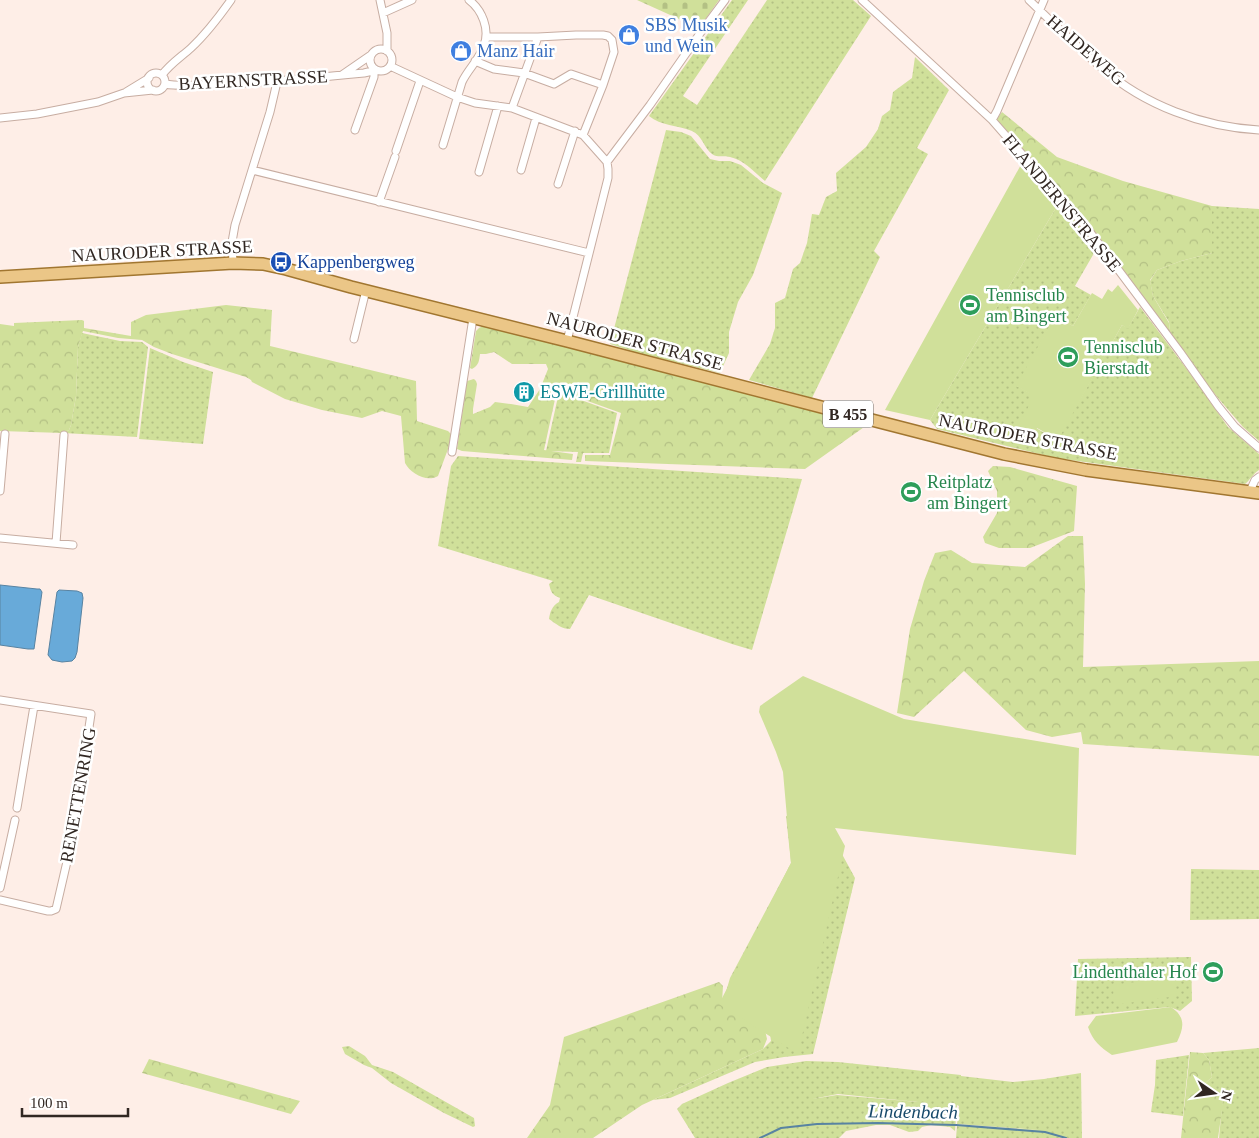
<svg xmlns="http://www.w3.org/2000/svg" width="1259" height="1138" font-family="Georgia,serif">
<style>
.grass{fill:url(#grass-dots);fill-rule:evenodd}
.forest{fill:url(#forest-crowns)}
.cemetery{fill:url(#cemetery-stones)}
.park{fill:#d0e09a}
.water{fill:#68aad9;stroke:#5883a2}
.lines{fill:none;stroke-linecap:round;stroke-linejoin:round}
.stream{stroke:#5883a2;stroke-width:2}
.street-casing{stroke:#c7ada2;stroke-width:9}
.primary-casing{stroke:#a17630;stroke-width:14}
.street{stroke:#fff;stroke-width:7}
.primary{stroke:#ebc687;stroke-width:11}
.labels{text-anchor:middle;stroke-width:5;stroke-linejoin:round;paint-order:stroke}
.shield{fill:#fff;stroke:#6f6864;stroke-width:1}
.shield-label{font-size:16px;font-weight:bold;fill:#312722}
.shop-label{font-size:18px;fill:#366cbe;stroke:#fff;text-anchor:start}
.street-label{font-size:18px;fill:#312722;stroke:#fff}
.transit-label{font-size:18px;fill:#164399;stroke:#fff;text-anchor:start}
.leisure-label{font-size:18px;fill:#27864d;stroke:#fff;text-anchor:start}
.culture-label{font-size:18px;fill:#0d838f;stroke:#fff;text-anchor:start}
.water-label{font-size:19px;font-style:italic;fill:#184a6a;stroke:#fff}
</style>
<defs>
<pattern id="grass-dots" width="8" height="8" patternUnits="userSpaceOnUse" patternTransform="scale(1.25)"><rect width="8" height="8" fill="#d0e09a"/><path d="M2 2h.1M6 6h.1" fill="none" stroke="#b3c084" stroke-width="1.8" stroke-linecap="round"/></pattern>
<pattern id="forest-crowns" width="20" height="18" patternUnits="userSpaceOnUse" patternTransform="scale(1.25)"><rect width="20" height="18" fill="#d0e09a"/><path d="M2 6a3 3 0 1 1 6 0M12 15a3 3 0 1 1 6 0" fill="none" stroke="#b3c084"/></pattern>
<pattern id="cemetery-stones" width="16" height="16" patternUnits="userSpaceOnUse" patternTransform="scale(1.25)"><rect width="16" height="16" fill="#d0e09a"/><path d="M2 7V4a2 2 0 0 1 4 0v3zM10 15v-3a2 2 0 0 1 4 0v3z" fill="#b3c084"/></pattern>
</defs>
<rect width="100%" height="100%" fill="#feeee7"/>
<path class="grass" d="M732,0H748L683,96L697,105L767,0H853L871,16L765,181C754,172 744,160 730,157C725,155 717,158 712,154C704,148 702,135 692,131C677,125 661,126 649,116Z
M915,57L949,90L917,148L928,154L874,251L880,257L812,398L749,380L770,344L775,328V303L785,298L793,269L800,263L807,243L812,214L819,215L826,197L837,191L836,173L866,147L878,129L882,116L890,110L893,92L912,78Z
M666,130L681,132L691,136L696,142L710,159L719,161H730L741,165L763,183L782,193L753,275L738,302L729,332V353L720,373L638,353L610,344Z
M1060,201L1097,248L1075,286L1091,295L1073,326L1055,317L1017,386L1030,393L1036,428L1057,440L1122,325L1128,328L1140,307L1192,376L1228,427L1259,454V470C1253,474 1250,480 1245,484L1056,458L937,429L930,420Z
M1212,206L1259,209V441L1243,427L1218,398L1198,373L1170,333L1169,322L1153,296L1150,281L1157,270L1181,261L1212,253Z
M82,333L120,341L142,342L148,347L137,437L63,433L69,430L71,425L76,396L78,347Z
M150,348L183,362L213,372L203,444L139,439Z
M559,392L617,413L609,453H583L581,462H576L578,452L546,451Z
M458,456L802,479L752,650L732,644L589,595L570,629C562,629 556,624 549,619C550,612 552,606 559,602L560,598C552,595 551,592 549,584L553,581L438,546L451,466Z
M809,811L824,821L855,878L813,1054L784,1057L755,1062L670,1098L653,1100L763,1049L771,1041L770,1034L723,1002L730,978L791,863L786,816Z
M1191,869L1259,870V919L1190,920Z
M1191,957L1192,1001L1180,1011L1170,1007L1075,1016L1078,959Z
M349,1046L365,1056L372,1065L393,1072L474,1118L475,1126L473,1127L444,1113L391,1083L372,1068L364,1065L345,1054L342,1047Z
M1259,1048V1138H1219L1223,1095L1201,1087L1212,1077L1209,1060L1203,1053Z
M1189,1055L1183,1116L1151,1112L1155,1085L1156,1060Z
M806,1061L838,1062L961,1075V1076L1013,1082L1044,1079L1081,1073L1082,1138H956L957,1126L1040,1130L957,1124L959,1106L957,1105L955,1131L950,1127L931,1125L922,1127L918,1131L909,1132L890,1125H876L846,1131L839,1138H695L677,1109L682,1104L728,1083L767,1067ZM838,1094L918,1102L837,1095L812,1099Z"/>
<path class="forest" d="M1002,112L1057,157L1123,181L1212,206V253L1181,261L1157,270L1150,280L1153,296L1169,323L1170,333L996,120Z
M226,305L272,310L270,346L416,381L417,421L448,431L451,434V441L438,476C427,483 410,473 405,463L401,416L382,411L362,418L322,410L285,399L252,382L251,380L246,377L172,354L154,347L142,340L118,338L83,331L78,347L76,396L71,425L69,430L63,433L0,431V324L14,326V323L82,320L84,321V328L131,336V322L146,315Z
M483,326L558,343L867,425L805,469L585,461V455H610L621,413L557,390L544,450L573,454L572,460L462,451L457,449L467,381L474,379L476,381L477,384L473,409V414L490,407L495,402L511,404L528,407L540,389L548,369L546,364H512L494,352L486,354H480C479,361 479,365 472,369L470,368L476,331L479,328Z
M993,466L1010,467L1077,486L1074,531L1030,548H999L985,543L983,537L997,513V491L988,471Z
M1068,536H1083L1085,584L1083,667L1259,661V756L1083,744L1081,732L1052,737L1026,730L964,671L914,717L897,713L910,629L924,581L935,553L951,550L972,563L1025,567Z
M719,982L723,986L722,1002L757,994L767,1039L763,1049L642,1105L593,1138H527L550,1105L564,1037Z
M1190,1052L1203,1053L1209,1060L1212,1077L1201,1087L1223,1096L1222,1110L1218,1138H1181Z
M149,1059L300,1101L291,1114L142,1073Z"/>
<path class="cemetery" d="M637,0H719L699,28Z"/>
<path class="park" d="M1023,161L1060,201L930,420L885,410Z
M1118,285L1138,310L1128,329L1122,325L1058,440L1037,428L1032,436L1017,427L1031,402L1029,397V393L1016,386L1055,316L1073,326L1092,293L1102,299L1108,289L1112,292Z
M803,676L904,719L1079,748L1076,855L835,828L845,846L798,1054L719,1004L791,863L783,772L776,752L759,712L760,706Z
M1174,977L1177,996L1114,1005L1113,985Z
M1171,1007C1186,1017 1184,1028 1177,1042L1112,1055C1100,1047 1093,1041 1088,1027L1096,1016Z"/>
<path class="water" d="M0,585L37,589H40L42,592L34,649H28L0,645Z
M59,590L77,591L82,593L83,598L77,652L75,658L72,661L62,662L52,660L48,655L57,592Z"/>
<g class="lines">
<path class="stream" d="M760,1138L781,1128L817,1124L878,1123L956,1125L1045,1132L1066,1138"/>
<g class="street-casing">
<path id="street" d="M380,0L387,33V51
M862,0L992,120L1057,194L1087,228L1180,352L1218,406L1235,427L1259,448
M1029,0C1053,23 1077,47 1102,68C1144,105 1203,127 1259,130
M383,13L412,0
M486,37H538L576,35H603L608,36L612,40L614,52L603,85L583,135
M370 60a11 11 0 1 1 22 0a11 11 0 1 1-22 0Z
M475,61L494,69L524,73L554,84L571,74L603,85
M390,66L457,97L475,103L512,108L583,135L607,162L608,169V178L567,341
M147 82a9 9 0 1 1 18 0a9 9 0 1 1-18 0Z
M162,75C170,64 181,57 191,48C206,34 219,17 231,0
M342,75L371,55
M165,84C181,87 198,85 215,84C264,83 314,78 364,73L377,70
M126,92L149,78
M512,108L538,37
M0,118L37,114L98,102L124,93L153,90
M992,120L997,111L1044,0
M355,130L374,77V71
M443,145L462,82C468,69 480,59 484,45C490,29 482,10 469,0
M396,151L420,81
M607,162L650,105L701,32L725,0
M252,170L589,253
M521,170L536,118
M479,172L498,106
M558,184L575,131
M379,202L395,157
M233,263L232,242L235,225L270,112L277,82
M354,339L366,290
M452,452L473,318
M0,491L5,434
M1250,491L1255,480L1259,477
M0,538L73,545
M56,543L64,435
M0,700L91,714L72,840L56,909L51,911H48L0,900
M17,808L34,706
M0,888L15,820"/>
</g>
<g class="primary-casing">
<path id="primary" d="M0,277L233,263L263,264L286,269L351,287L567,341L829,409L1004,454L1086,470L1259,493"/>
</g>
<use href="#street" class="street"/>
<use href="#primary" class="primary"/>
</g>
<defs>
<g id="shop-disc" transform="scale(1.125)"><circle r="9.5" fill="#3f7fe0" stroke="#fff"/><path d="M-5-2.5h2.3a2.7 3.5 0 0 1 5.4 0H5L5.5 6h-11ZM-1.5-2.5h3a1.5 2.3 0 0 0-3 0Z" fill="#fff"/></g>
<g id="bus-disc" transform="scale(1.125)"><circle r="9.5" fill="#1a4fb4" stroke="#fff"/><path d="M-5-6H5V4H4V6H2V4H-2V6H-4V4H-5ZM-3.5-4V0h7V-4ZM-3.5 1.2v1.5H-2V1.2ZM2 1.2v1.5H3.5V1.2Z" fill="#fff"/></g>
<g id="stadium-disc" transform="scale(1.125)"><circle r="9.5" fill="#2e9e5b" stroke="#fff"/><path d="M0-5a6.5 5 0 1 0 0 10a6.5 5 0 1 0 0-10ZM-3.5-1.8h7v3.6h-7Z" fill="#fff"/></g>
<g id="building-disc" transform="scale(1.125)"><circle r="9.5" fill="#0f9aa8" stroke="#fff"/><path d="M-4-6H4V6H1V3H-1V6H-4ZM-2.5-4.3h1.7v1.8h-1.7ZM.8-4.3h1.7v1.8H.8ZM-2.5-1h1.7V.8h-1.7ZM.8-1h1.7V.8H.8Z" fill="#fff"/></g>
</defs>
<g fill-rule="evenodd">
<use href="#shop-disc" x="629" y="35"/>
<use href="#shop-disc" x="461" y="51"/>
<use href="#bus-disc" x="281" y="262"/>
<use href="#stadium-disc" x="970" y="305"/>
<use href="#stadium-disc" x="1068" y="357"/>
<use href="#building-disc" x="524" y="392"/>
<use href="#stadium-disc" x="911" y="492"/>
<use href="#stadium-disc" x="1213" y="972"/>
</g>
<g class="labels">
<rect class="shield" x="823" y="400.5" width="50" height="27" rx="4"/>
<g class="shield-label">
<text x="848" y="420">B 455</text>
</g>
<g class="shop-label">
<text x="645" y="31">SBS Musik<tspan x="645" dy="21">und Wein</tspan></text>
<text x="477" y="57">Manz Hair</text>
</g>
<g class="street-label">
<text transform="translate(1086 50) rotate(41)" y="6">HAIDEWEG</text>
<text transform="translate(253 80) rotate(-3)" y="6">BAYERNSTRASSE</text>
<text transform="translate(1062 203) rotate(50)" y="6">FLANDERNSTRASSE</text>
<text transform="translate(162 251) rotate(-3)" y="6">NAURODER STRASSE</text>
<text transform="translate(635 341) rotate(15)" y="6">NAURODER STRASSE</text>
<text transform="translate(1028 437) rotate(11)" y="6">NAURODER STRASSE</text>
<text transform="translate(78 795) rotate(-80)" y="6">RENETTENRING</text>
</g>
<g class="transit-label">
<text x="297" y="268">Kappenbergweg</text>
</g>
<g class="leisure-label">
<text x="986" y="301">Tennisclub<tspan x="986" dy="21">am Bingert</tspan></text>
<text x="1084" y="353">Tennisclub<tspan x="1084" dy="21">Bierstadt</tspan></text>
<text x="927" y="488">Reitplatz<tspan x="927" dy="21">am Bingert</tspan></text>
<text x="1197" y="978" text-anchor="end">Lindenthaler Hof</text>
</g>
<g class="culture-label">
<text x="540" y="398">ESWE-Grillhütte</text>
</g>
<g class="water-label">
<text transform="translate(913 1111) rotate(1)" y="7">Lindenbach</text>
</g>
</g>
<g transform="translate(1214 1093) rotate(103)" stroke="#ffffff" stroke-width="4" paint-order="stroke">
<path d="M0-4L9 19L0 12L-9 19Z" fill="#312722"/>
<text y="-8" font-size="14" font-weight="bold" text-anchor="middle" fill="#312722">N</text>
</g>
<path d="M22 1108v8h106v-8" fill="none" stroke="#312722" stroke-width="2.5"/>
<text x="30" y="1108" font-size="15" fill="#312722" stroke="#ffffff" stroke-width="4" paint-order="stroke">100 m</text>
</svg>
